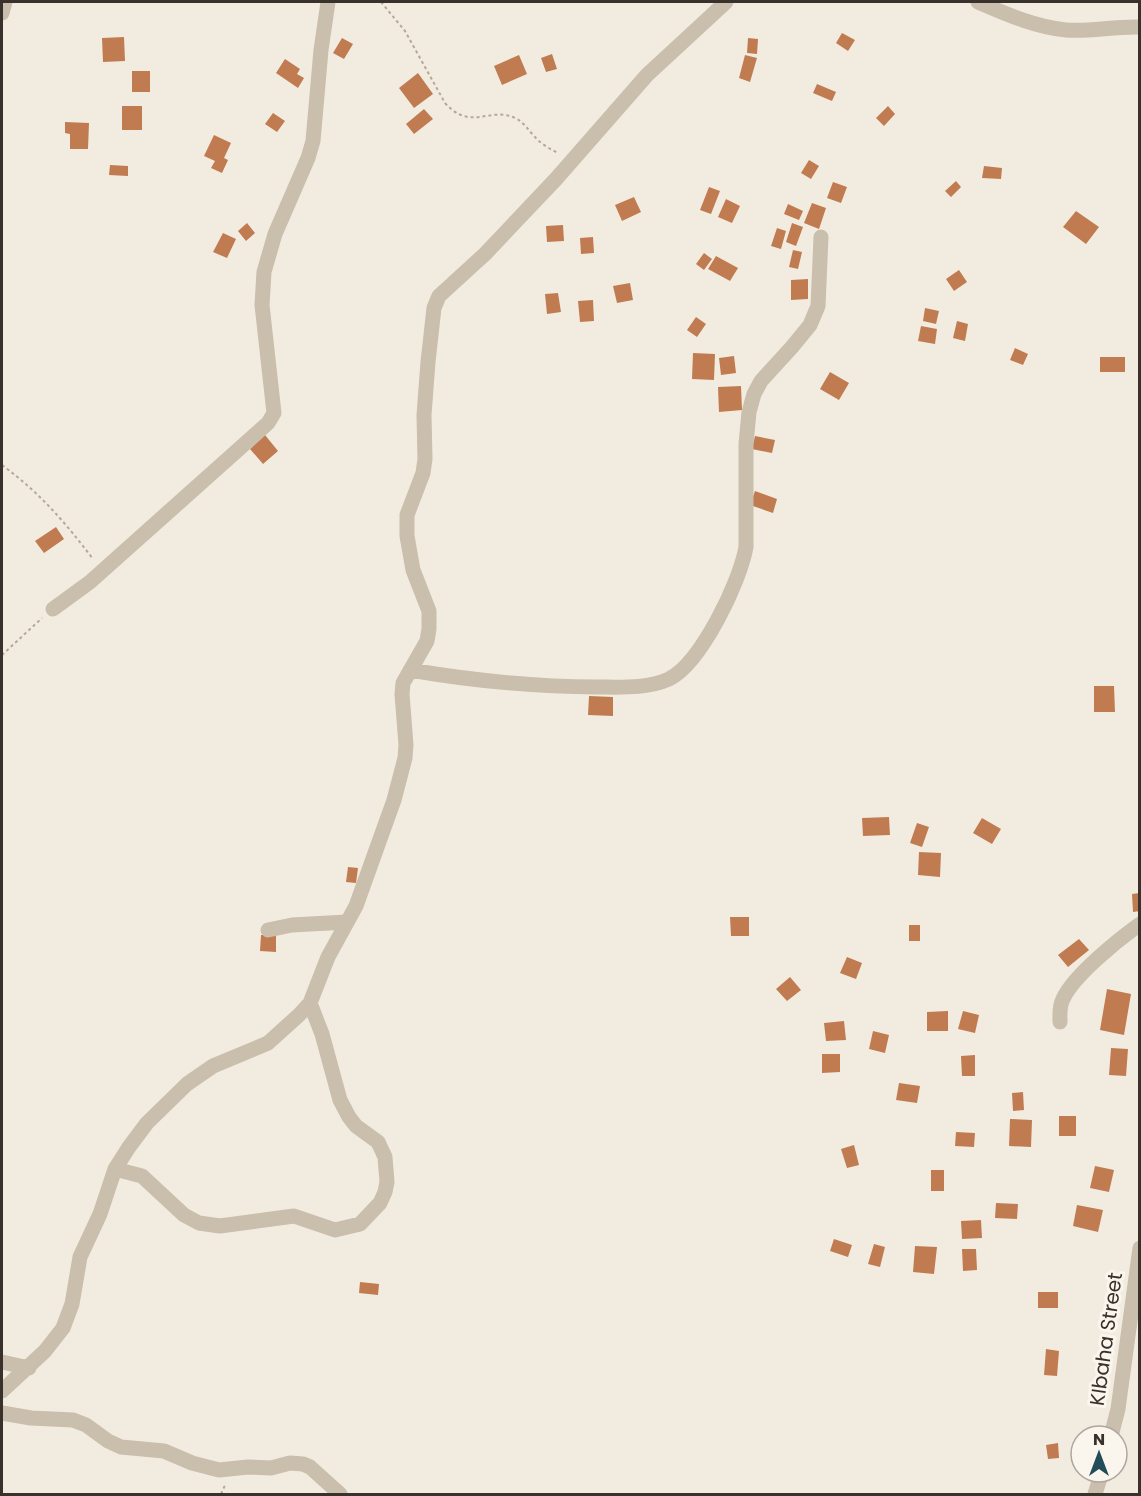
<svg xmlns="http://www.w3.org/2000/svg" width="1141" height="1496" font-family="Poppins,sans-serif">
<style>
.building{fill:#c07b51}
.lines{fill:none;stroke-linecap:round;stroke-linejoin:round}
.path{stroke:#b6a897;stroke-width:2;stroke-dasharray:3 3;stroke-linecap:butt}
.minor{stroke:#cabeac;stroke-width:15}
.labels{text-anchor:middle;stroke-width:6;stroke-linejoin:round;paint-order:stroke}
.street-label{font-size:20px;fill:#39312b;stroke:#faf5ed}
</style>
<rect width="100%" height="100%" fill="#f2ece0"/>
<path class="building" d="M842,33L855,40L848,51L836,43Z
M124,37L125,61L103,62L102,38Z
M342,38L353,44L344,59L333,53Z
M748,38L758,39L757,54L747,53Z
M552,54L557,69L546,72L541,58Z
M519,55L527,74L502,85L494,66Z
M745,55L757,58L750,82L739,78Z
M285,59L300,69L297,74L304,78L298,88L276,73Z
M132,71H150V92H132Z
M418,73L433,94L414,108L399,88Z
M817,84L836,92L832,101L813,93Z
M122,106H142V130H122Z
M888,106L895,114L884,126L876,118Z
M424,109L433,119L414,134L406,124Z
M273,113L285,121L277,132L265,124Z
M65,122L89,123L88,149H70V134L65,133Z
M214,135L231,143L224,158L228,160L222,173L211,168L215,161L204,156Z
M809,160L819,166L811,179L801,173Z
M110,165L128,166V176L109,175Z
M984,166L1002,168L1001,179L982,178Z
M956,181L961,187L951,197L945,191Z
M833,182L847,187L841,203L827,198Z
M709,187L720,191L711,214L700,210Z
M634,197L641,212L622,221L615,205Z
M726,199L740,206L732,223L718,217Z
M812,203L826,208L819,229L804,223Z
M788,204L803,211L799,220L784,214Z
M1076,211L1099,227L1086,244L1063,227Z
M247,223L255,233L246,241L238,231Z
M792,223L803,227L796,246L786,242Z
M563,225L564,241L547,242L546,226Z
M777,228L786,231L781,249L771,246Z
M223,233L236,239L227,258L213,252Z
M593,237L594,253L581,254L580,238Z
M793,250L802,252L798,269L789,267Z
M704,253L712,259L704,270L696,264Z
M716,256L738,268L730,281L708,269Z
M959,270L967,282L954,291L946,279Z
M808,279V299L791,300V280Z
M630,283L633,300L617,303L613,286Z
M558,293L561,312L547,314L545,294Z
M593,300L594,321L580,322L578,301Z
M925,308L939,311L936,324L923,321Z
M696,317L706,324L697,337L687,330Z
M957,321L968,324L965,341L953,338Z
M921,326L937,329L935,344L918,341Z
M1015,348L1028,354L1023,365L1010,360Z
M693,353L715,354L714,380L692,379Z
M734,356L736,373L721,375L719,358Z
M1100,357H1125V372H1100Z
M830,372L849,383L839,400L820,389Z
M741,386L742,410L719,412L718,387Z
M265,435L278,451L263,464L250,449Z
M755,436L775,440L772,453L752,449Z
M755,491L777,499L773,513L750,505Z
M56,527L64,539L44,553L35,541Z
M1094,686H1114L1115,712H1094Z
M589,696L613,697V716L588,715Z
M889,817L890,835L863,836L862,818Z
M982,818L1001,829L992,844L973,833Z
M917,823L929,827L922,847L910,843Z
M919,852L941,853L940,877L918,875Z
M348,867L358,868L356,883L346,882Z
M1140,893V911L1133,912L1132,894Z
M730,917H749V936H731Z
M909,925H920V941H909Z
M261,935H276V952L260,951Z
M1079,939L1089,950L1068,967L1058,955Z
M847,957L862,963L856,979L840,973Z
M790,977L801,990L787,1001L776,989Z
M1107,989L1131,994L1124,1035L1100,1030Z
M948,1011V1031H927V1012Z
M963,1011L979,1015L975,1033L958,1029Z
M844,1021L846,1040L826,1041L824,1023Z
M873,1031L889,1035L885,1053L869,1049Z
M1111,1048L1128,1049L1126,1076L1109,1075Z
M822,1054H840V1072L822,1073Z
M975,1055V1076H962L961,1056Z
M899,1083L920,1086L917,1103L896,1100Z
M1023,1092L1024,1110L1013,1111L1012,1093Z
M1059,1116H1076V1136H1059Z
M1010,1119L1032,1120L1031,1147L1009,1146Z
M956,1132L975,1133L974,1147L955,1146Z
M854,1145L859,1165L847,1168L841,1149Z
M1095,1166L1114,1170L1109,1192L1090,1188Z
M931,1170H944V1191H931Z
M996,1203L1018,1204L1017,1219L995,1218Z
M1077,1205L1103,1210L1098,1232L1073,1226Z
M981,1220L982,1238L962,1239L961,1221Z
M834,1239L852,1245L848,1257L830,1251Z
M874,1244L885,1247L880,1267L868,1264Z
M915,1246L937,1247L934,1274L913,1272Z
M962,1249H976L977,1270L963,1271Z
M360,1282L379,1284L378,1295L359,1293Z
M1038,1292H1058V1308H1038Z
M1046,1349L1059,1351L1057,1376L1044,1375Z
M1058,1443L1059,1458L1048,1459L1046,1445Z"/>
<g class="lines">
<path class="path" d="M381,2L405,31L445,103C471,132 489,106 515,118C524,122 528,130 535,137C541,144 550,149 558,153
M2,465C41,494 64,521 93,559
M2,655L42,618
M221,1494L226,1483"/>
<path class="minor" d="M978,2C1006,14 1035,27 1066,30C1089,32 1115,26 1140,27
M2,13L5,2
M53,609L90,582L268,423L274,413L262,305L264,272L275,234L308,158L313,141L321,50L328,2
M410,670C475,681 531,687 597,687C620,687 647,689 669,679C701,663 740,582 746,547V444L749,412L754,394L761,381L792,347L810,325L818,306L821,237
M268,930L292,925L347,922
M1060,1022C1060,1015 1059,1006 1063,999C1073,976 1119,939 1140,924
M115,1169L142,1176L184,1215L199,1223L220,1226L294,1216L335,1230L360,1224L380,1203L385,1192L387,1182L385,1157L378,1142L356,1126L349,1117L340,1100L322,1034L310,1003
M2,1362L29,1368
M2,1391L45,1351L63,1328L72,1304L80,1257L100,1214L115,1169L129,1147L147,1123L187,1084L213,1066L268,1043L299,1015L310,1003L328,957L356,906L394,800L405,758L406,745L402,694L403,683L427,641L429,629V611L413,570L407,536V515L423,473L425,459L424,415L428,362L434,308L439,296L485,254L556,179L647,75L726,2
M2,1413L31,1418L73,1420L86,1425L108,1441L121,1447L164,1451L192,1463L219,1470L248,1467L271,1468L290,1463L303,1464L310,1467L340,1494
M1111,1436L1118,1409L1140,1248
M1095,1494L1102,1472"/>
</g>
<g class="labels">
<g class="street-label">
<text transform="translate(1106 1339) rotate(-82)" y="7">KIbaha Street</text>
</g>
</g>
<rect width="1141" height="1496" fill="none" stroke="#39312b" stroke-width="6"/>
<g transform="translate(1099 1454)"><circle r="28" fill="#faf5ed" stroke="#ada79f" stroke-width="1.5"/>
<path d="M0-4.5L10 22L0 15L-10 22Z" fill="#224d58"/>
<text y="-9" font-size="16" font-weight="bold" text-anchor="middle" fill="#39312b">N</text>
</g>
</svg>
